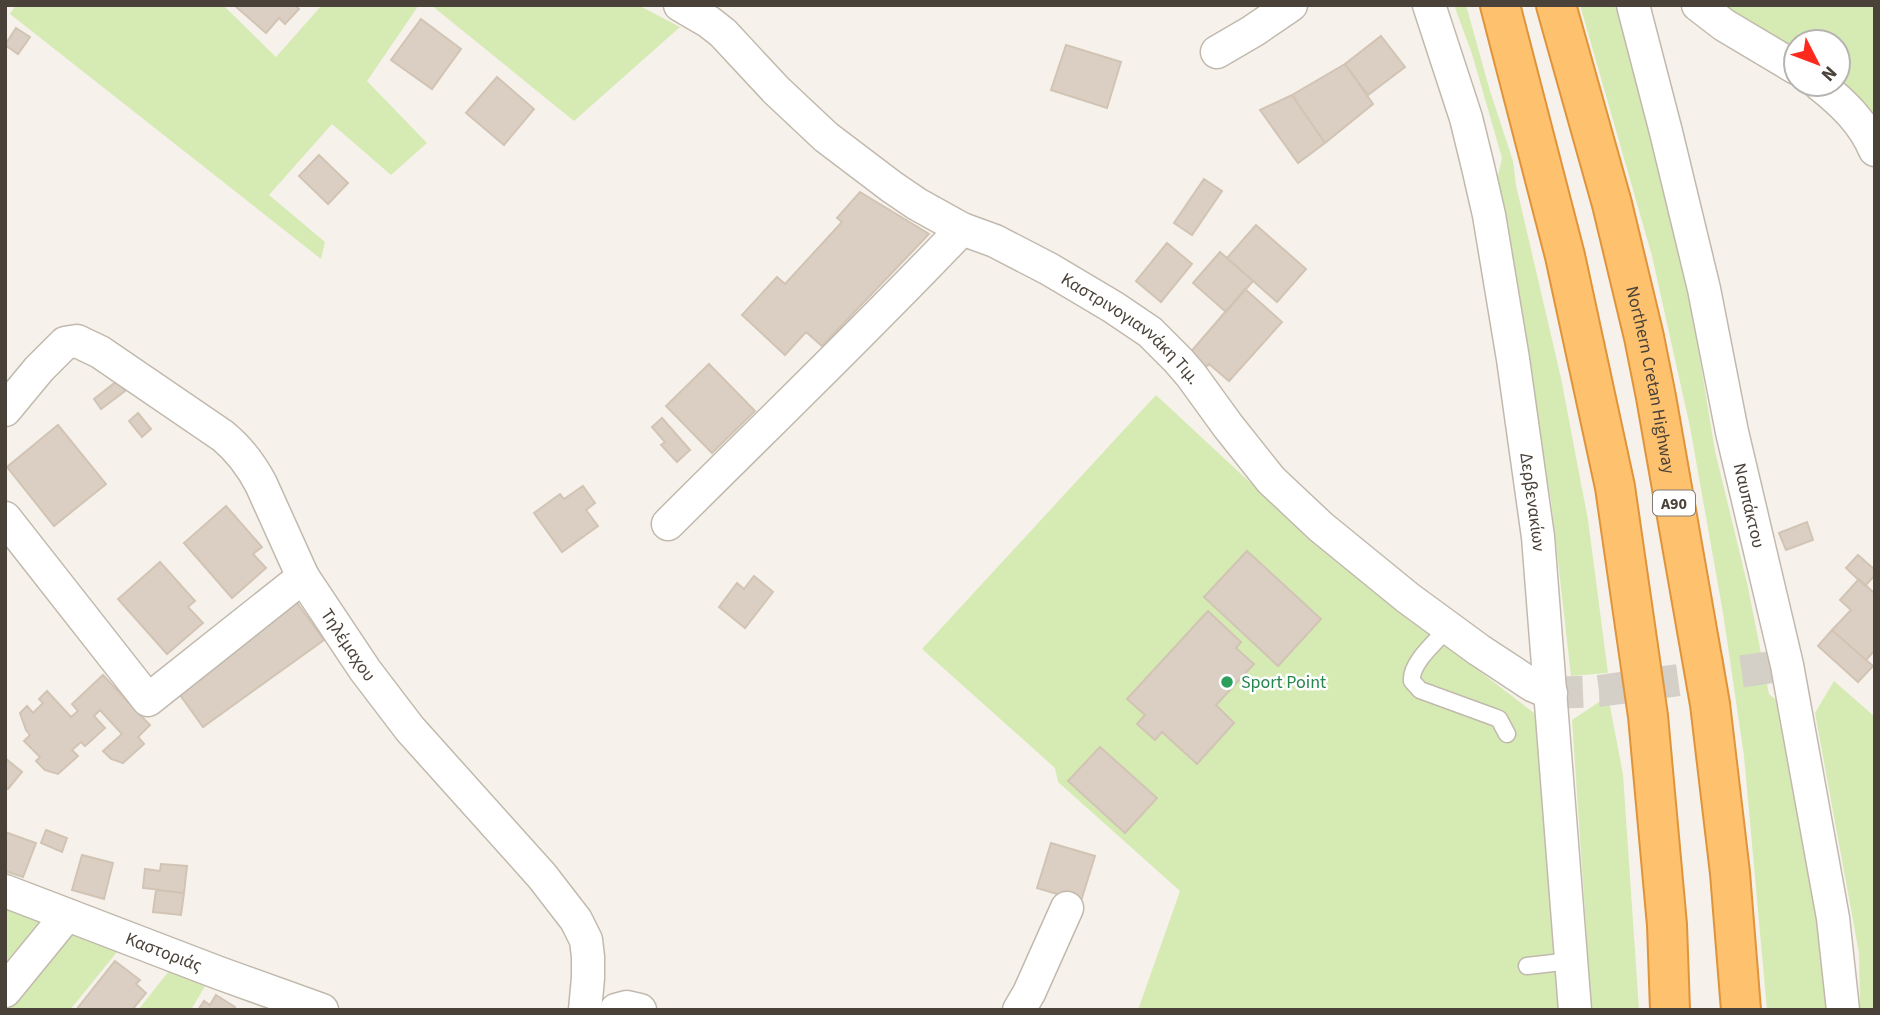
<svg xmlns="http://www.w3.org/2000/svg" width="1880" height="1015" font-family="'Source Sans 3',sans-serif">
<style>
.green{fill:#d6eab4}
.building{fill:#dbcfc3;stroke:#d2c4b4;stroke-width:2}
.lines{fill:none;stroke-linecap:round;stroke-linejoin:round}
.street-tunnel{stroke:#d4cfc7;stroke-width:32;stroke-dasharray:32 16;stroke-linecap:butt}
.lane-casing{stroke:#c2b9ad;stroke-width:19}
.street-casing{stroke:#c2b9ad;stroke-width:35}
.highway-casing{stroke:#df943c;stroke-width:42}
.lane{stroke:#fff;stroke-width:16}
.street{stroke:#fff;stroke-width:32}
.highway{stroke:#fec16e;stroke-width:38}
.leisure-dot{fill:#2e9e5b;stroke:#fff;stroke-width:2.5}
.labels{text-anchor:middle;stroke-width:5;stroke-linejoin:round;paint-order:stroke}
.shield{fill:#fff;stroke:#807b74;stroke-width:2}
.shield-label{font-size:16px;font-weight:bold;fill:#4a4239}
.street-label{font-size:18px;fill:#4a4239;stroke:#fff}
.leisure-label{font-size:18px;fill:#27864d;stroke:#fff;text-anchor:start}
</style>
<rect width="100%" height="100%" fill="#f6f2eb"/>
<path class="green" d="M16,5H223L276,57L322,5H419L367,81L427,143L391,175L332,124L269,195L325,242L321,259L10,14Z
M431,5H638L680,27L574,121Z
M1454,5H1466L1490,91L1513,161L1516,185L1561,378L1588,520L1608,673L1571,676L1551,500L1495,189L1502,158L1472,54Z
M1580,5H1618L1687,280L1715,451L1748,587L1769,694L1779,702L1825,953L1828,1010H1767L1744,756L1723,613L1690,427L1652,256Z
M1713,5H1875V131L1838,84V42H1796V56Z
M1156,395L1281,511L1406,615L1538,716L1561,1010H1138L1180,891L1058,782L1055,768L922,649Z
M1834,681L1875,717V1010H1860L1859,953L1815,713Z
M1608,696L1623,774L1639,1010H1590L1586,927L1572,720Z
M5,905L47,922L5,976Z
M71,928L121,947L70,1010H5Z
M173,966L209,979L191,1010H138Z"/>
<path class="building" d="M234,5H295L299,9L285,24L279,18L266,33Z
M421,19L461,49L432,89L391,60Z
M16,28L30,37L18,54L5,45Z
M1381,36L1405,67L1368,95L1345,64Z
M1066,45L1121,62L1107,108L1051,90Z
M1345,64L1373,104L1325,143L1292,95Z
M497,77L534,109L504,145L466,113Z
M1292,95L1325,143L1298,163L1260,110Z
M319,155L348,183L328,204L299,176Z
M1204,179L1222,191L1192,235L1174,223Z
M860,192L929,234L822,346L806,332L785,355L742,315L777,277L785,284L842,222L837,218Z
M1256,225L1306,269L1277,302L1227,258Z
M1167,243L1192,264L1161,302L1136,281Z
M1220,252L1253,281L1226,312L1193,283Z
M1245,289L1282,322L1229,381L1209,364L1205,368L1189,354Z
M709,364L755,411L712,453L666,406Z
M117,381L125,391L101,409L94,399Z
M138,413L151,429L142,437L129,421Z
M662,418L690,450L677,462L661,445L665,442L652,427Z
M58,425L106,484L54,526L7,467Z
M583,486L595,503L586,510L598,526L562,552L534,513L560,494L564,499Z
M226,506L262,547L253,554L266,568L232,598L184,543Z
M1807,522L1813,540L1786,550L1779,533Z
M1247,551L1321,619L1278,666L1204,597Z
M1858,555L1875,570V575L1865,586L1846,568Z
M160,562L195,601L188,607L203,623L167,654L118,599Z
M754,576L773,592L745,628L719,607L737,583L744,589Z
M1859,579L1875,594V650L1866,660L1832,630L1851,610L1840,600Z
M295,600L324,640L203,727L175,688Z
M1208,611L1241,642L1236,648L1254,664L1216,705L1234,723L1197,764L1162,732L1155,740L1137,724L1145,715L1127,699Z
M1832,630L1873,666L1858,682L1818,646Z
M103,675L128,702L132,698L142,709L138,713L150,725L138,737L144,744L123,763L111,759L103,751L122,734L100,710L94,716L105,728L85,746L81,742L72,750L78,756L58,774L45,770L36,761L40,757L24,741L30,735L26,730L20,713L27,706L33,713L43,703L39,699L47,691L71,717L78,711L72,704Z
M1100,747L1157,798L1125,833L1068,781Z
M5,758L22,772L8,789H5Z
M46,830L67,838L62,852L41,843Z
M5,832L36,843L23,877L5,871Z
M1051,843L1095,856L1081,901L1037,888Z
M82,855L113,863L104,899L72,890Z
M161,864L187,866L184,893L143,888L145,869L160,871Z
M156,890L184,893L181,915L153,912Z
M115,961L140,980L136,984L146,993L132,1010H76Z
M216,995L235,1007L233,1010H198L204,1001L210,1005Z"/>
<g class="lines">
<path class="street-tunnel" d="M1551,693L1599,691L1787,665"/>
<g class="lane-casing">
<path id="lane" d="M1449,627C1437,641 1410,663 1412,681L1420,690L1494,717L1499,719L1507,734
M1527,966L1571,961"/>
</g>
<g class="street-casing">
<g id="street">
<path id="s1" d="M680,5L709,22L723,33L776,90L826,137L892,187L917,204L962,229L995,241L1049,269L1113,307L1150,332L1178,360L1191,375L1228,426L1271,480L1321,527L1408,598L1479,650L1532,685L1551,693"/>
<path id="s2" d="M1429,5L1466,118L1478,167L1489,215L1513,359L1538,537L1575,1010"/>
<path id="s3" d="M1633,5L1666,132L1704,289L1732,432L1787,665L1833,918L1843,1010"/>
<path d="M1698,5L1724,25L1796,68"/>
<path d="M1217,52L1253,31L1291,5"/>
<path d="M1819,84C1843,103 1863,122 1875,150"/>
<path id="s4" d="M5,410L39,369L65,343L77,341L100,352L223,436C240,450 251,465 261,484L303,577L365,670L410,729L542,876L576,920L586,940L588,957V978L585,1010"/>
<path d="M5,518L148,700L303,577"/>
<path d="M668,524C766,426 866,330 962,229"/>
<path id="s5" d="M5,891L219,973L322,1010"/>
<path d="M5,991L67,915"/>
<path d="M616,1010L627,1007L640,1010"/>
<path d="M1019,1010L1029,993L1067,908"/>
</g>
</g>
<g class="highway-casing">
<g id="highway">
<path d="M1500,5L1565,256L1615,487L1648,716L1667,925L1670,1010"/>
<path id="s6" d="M1556,5L1612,204L1644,337L1656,397L1710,704L1730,873L1741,1010"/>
</g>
</g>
<use href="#lane" class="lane"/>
<use href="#street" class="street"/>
<use href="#highway" class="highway"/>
</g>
<circle class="leisure-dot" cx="1227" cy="682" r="7"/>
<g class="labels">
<rect class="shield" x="1653" y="490.5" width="42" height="25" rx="5"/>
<g class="shield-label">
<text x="1674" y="509">Α90</text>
</g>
<g class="street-label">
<text dy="6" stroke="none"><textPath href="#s1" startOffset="560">Καστρινογιαννάκη Τιμ.</textPath></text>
<text dy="6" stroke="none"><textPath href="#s6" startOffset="387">Northern Cretan Highway</textPath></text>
<text dy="6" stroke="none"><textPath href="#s2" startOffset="509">Δερβενακίων</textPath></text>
<text dy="6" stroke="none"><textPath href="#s3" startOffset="514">Ναυπάκτου</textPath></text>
<text dy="6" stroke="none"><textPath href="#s4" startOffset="522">Τηλέμαχου</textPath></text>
<text dy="6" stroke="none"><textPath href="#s5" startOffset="170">Καστοριάς</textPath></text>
</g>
<g class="leisure-label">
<text x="1241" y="688">Sport Point</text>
</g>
</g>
<rect width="1880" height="1015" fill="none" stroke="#4a4239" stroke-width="14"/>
<g transform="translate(1817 63) rotate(132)"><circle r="33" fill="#ffffff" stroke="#b7b3b0" stroke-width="2"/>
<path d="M0-5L12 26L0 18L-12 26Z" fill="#fb2a1d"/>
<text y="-10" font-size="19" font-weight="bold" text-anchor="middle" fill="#4a4239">N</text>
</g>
</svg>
